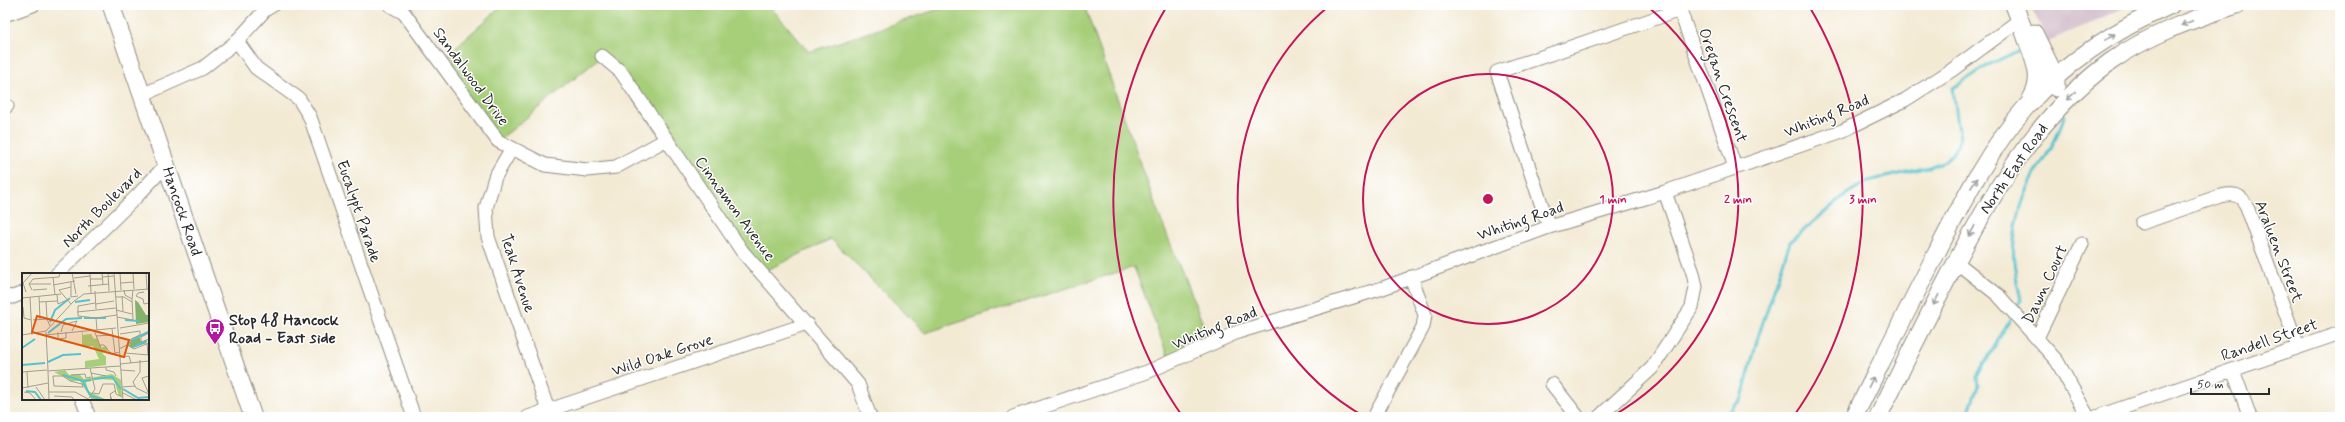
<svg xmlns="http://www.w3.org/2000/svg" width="2345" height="422" font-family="Mynerve,sans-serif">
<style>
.industrial{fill:#d1bdcb}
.green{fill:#a7cf7a;stroke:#697d52}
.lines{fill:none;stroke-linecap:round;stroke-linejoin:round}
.stream{stroke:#56c2ce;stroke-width:3}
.minor-casing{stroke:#8f8a80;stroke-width:15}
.major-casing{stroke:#8f8a80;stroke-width:19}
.minor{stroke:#fff;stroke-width:13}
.major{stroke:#fff;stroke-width:17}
.oneway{stroke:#a0a0a0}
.ring{fill:none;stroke:#c2185b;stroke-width:2}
.labels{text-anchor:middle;stroke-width:3;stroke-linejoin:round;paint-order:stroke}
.street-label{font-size:16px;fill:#2b2b2b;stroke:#fff}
.poi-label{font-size:16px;font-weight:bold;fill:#2b2b2b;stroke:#fff;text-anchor:start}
.inset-river{fill:none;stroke:#56c2ce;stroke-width:2}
.inset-road{fill:none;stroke:#a39e90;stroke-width:1}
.view{fill:#df570e;fill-opacity:0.15;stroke:#df570e;stroke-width:2}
.inset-edge{fill:none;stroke:#2b2b2b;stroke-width:2}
.centre{fill:#c2185b;stroke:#fff;stroke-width:2}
.ring-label{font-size:12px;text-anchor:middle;font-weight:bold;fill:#c2185b;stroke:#fff;stroke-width:3;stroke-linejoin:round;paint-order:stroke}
</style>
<rect width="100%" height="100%" fill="#fff"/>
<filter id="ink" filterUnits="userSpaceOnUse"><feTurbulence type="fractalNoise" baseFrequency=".025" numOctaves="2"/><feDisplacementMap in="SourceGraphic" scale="8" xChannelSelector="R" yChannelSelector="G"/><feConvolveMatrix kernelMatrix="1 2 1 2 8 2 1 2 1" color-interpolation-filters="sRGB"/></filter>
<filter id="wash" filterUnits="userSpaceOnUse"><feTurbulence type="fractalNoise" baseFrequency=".012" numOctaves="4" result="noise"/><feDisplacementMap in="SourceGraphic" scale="16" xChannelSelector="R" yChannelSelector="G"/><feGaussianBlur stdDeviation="0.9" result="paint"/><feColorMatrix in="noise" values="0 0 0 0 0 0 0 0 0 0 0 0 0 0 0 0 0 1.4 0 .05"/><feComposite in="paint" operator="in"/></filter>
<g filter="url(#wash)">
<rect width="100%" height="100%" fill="#f3ead4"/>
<path class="industrial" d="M2030,5H2131L2048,41Z"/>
<path class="green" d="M503,5H769L809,52L951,5H1084L1159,215L1211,344L1170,362L1134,267L925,333L831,239L761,273L602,56L498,141L440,61Z"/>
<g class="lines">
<path class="stream" d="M2016,309L2021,301C2019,288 2015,275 2014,262C2011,235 2021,199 2034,176C2046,156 2058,139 2064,116
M1724,417L1742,398L1758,337L1790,242L1845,195L1868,181L1929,167L1945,161L1953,154L1960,139L1953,88L1990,64L2020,50
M1967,417L1978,386L1977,377L2012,316"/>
</g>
</g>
<g filter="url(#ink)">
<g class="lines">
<g class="minor-casing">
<path id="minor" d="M390,5L404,13L498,141L545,165L587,170L616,167L667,139
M5,15L33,5
M237,41L256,68L299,99L310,117L414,417
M602,56L621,72L742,251L858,384L870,417
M142,95L203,68L237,41L265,10L273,5
M5,107L7,106
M512,148L495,177L486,208L488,237L548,410
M2142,223L2220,196C2234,193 2241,194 2247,207L2298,347
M1549,227L1497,72L1680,10L1735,167
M1956,262L1998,295L2057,361L2088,417
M57,274L137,196L167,164
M5,296L13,297L23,293
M2037,338L2082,244
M2233,370L2250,417
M1552,384L1578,417
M82,399L89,417
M528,417L807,324
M1013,417L1147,372L1238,332L1383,288L1549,227L1665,192L1842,131L1905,100L1952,70L2021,19
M1374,417L1423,327L1425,315L1411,277
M1599,417L1652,368L1692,307L1696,287L1693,273L1665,192
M2096,417L2340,333"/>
</g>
<g class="major-casing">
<path id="major" d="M111,5L253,417
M2014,5C2019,17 2023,28 2027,40C2034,60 2044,79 2031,99
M2034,33L2056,78V88
M1854,417C1881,363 1908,308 1936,254C1962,203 1988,150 2026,107C2066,62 2116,29 2171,5
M1878,417C1898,376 1919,334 1940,293C1984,207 2031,120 2110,62C2148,35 2193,19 2237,5"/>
</g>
<use href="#minor" class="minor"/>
<use href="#major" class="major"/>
</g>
<defs><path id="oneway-shaft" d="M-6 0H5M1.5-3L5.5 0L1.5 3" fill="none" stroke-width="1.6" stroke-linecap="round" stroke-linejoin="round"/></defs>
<g class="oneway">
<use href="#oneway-shaft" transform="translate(2187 23) rotate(159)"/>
<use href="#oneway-shaft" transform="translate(2110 37) rotate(-31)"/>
<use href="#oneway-shaft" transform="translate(2071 96) rotate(137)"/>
<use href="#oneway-shaft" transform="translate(1974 183) rotate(-58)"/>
<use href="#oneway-shaft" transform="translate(1972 231) rotate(118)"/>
<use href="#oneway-shaft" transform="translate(1936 300) rotate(117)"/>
<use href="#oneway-shaft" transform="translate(1871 382) rotate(-64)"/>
</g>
</g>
<g class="ring">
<circle cx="1488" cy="199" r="125"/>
<path d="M1365 417A250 250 0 0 1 1329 6M1647 6A250 250 0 0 1 1611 417"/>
<path d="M1183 417A375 375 0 0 1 1167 6M1809 6A375 375 0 0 1 1793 417"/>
</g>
<defs>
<g id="bus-pin" transform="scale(1)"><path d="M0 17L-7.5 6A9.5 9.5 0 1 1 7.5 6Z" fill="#b5179e" stroke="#fff"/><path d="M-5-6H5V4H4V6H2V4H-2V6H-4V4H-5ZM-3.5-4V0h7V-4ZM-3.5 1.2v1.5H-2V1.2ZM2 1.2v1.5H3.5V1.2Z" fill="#fff"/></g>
</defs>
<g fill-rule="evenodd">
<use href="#bus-pin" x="215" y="328"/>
</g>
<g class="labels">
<g class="street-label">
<text transform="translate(472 76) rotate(54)" y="6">Sandalwood Drive</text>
<text transform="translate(1724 85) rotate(71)" y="6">Oregan Crescent</text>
<text transform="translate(1826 115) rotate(-22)" y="6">Whiting Road</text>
<text transform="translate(2013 168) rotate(-55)" y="6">North East Road</text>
<text transform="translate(101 207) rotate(-45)" y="6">North Boulevard</text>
<text transform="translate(736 208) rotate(54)" y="6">Cinnamon Avenue</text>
<text transform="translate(183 211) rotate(71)" y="6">Hancock Road</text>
<text transform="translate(360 211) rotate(71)" y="6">Eucalypt Parade</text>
<text transform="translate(1520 220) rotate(-19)" y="6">Whiting Road</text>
<text transform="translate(2280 251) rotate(69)" y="6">Araluen Street</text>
<text transform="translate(519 273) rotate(72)" y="6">Teak Avenue</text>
<text transform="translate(2044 284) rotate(-65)" y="6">Dawn Court</text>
<text transform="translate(1214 327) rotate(-22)" y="6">Whiting Road</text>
<text transform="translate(2269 339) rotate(-19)" y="6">Randell Street</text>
<text transform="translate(662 354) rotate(-18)" y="6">Wild Oak Grove</text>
</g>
<g class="poi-label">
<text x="229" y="325">Stop 48 Hancock<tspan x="229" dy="18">Road - East side</tspan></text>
</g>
</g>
<g transform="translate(22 273)">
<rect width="127" height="127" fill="#f3ead4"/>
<path d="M60,57L61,62L69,61L72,66L75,65L79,75L84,73L86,77L80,80L84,84V92L63,95V88L77,86L71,73L60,74ZM43,97L47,102L57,101L62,106L90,101L99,107L100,123H97L92,107L78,106L64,109L66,118L85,127H70L58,108H49L32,99Z" fill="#a7cf7a"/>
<path d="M113,27L116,29L124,42H127V49L114,51ZM117,62L119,69L125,70L110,75L107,73L109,67Z" fill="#85b26a"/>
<path class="inset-river" d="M53,29L68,27M62,45H84M103,47L117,48M28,49L33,37L48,25M26,60L44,46L60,45M110,67L126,59M111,74L125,68M0,75L13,66M26,89L41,82L59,81M0,92L23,90M41,102L61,108L69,107M72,106L90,104L99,116M61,109L68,122M101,116L116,125L127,124M4,118L13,119L19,127M69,123L81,127"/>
<path class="inset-road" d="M50,0L54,21M68,0L69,20M80,0L81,12M86,0L87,18M92,0L101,127M98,0L99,17M111,0L112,16M124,0L125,16M31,4L33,22M80,4L92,3M52,5L68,3M68,6H81M49,9V24L56,23M99,10L112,9M7,11H29M31,12L53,8M66,13L87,11M49,14L37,17L49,31M10,17L7,11L11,6L37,4L38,0M11,17L25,16M102,17L103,22L110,26L111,17M73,18L74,36M4,19L1,10L10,0M122,19L116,20L114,23L121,26L122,31L127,30V35M35,22L36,31L45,27M17,23L18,46M100,23L101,38M8,24L10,62M94,24H102L110,29M0,25L39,21M17,29L35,28M24,29L25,46L28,53M73,30L56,33V43L74,45L95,42M74,31L92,28M1,34L2,45L9,47M94,37L110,41M55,39L94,35M95,44L111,47L110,26M74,45L75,57M11,47L25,46M98,55L127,50M90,56L93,80M72,57L79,75M24,59L26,97M36,59V66L44,65V59M39,59L41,52L55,48L50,58M127,60L119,64V69L127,66M98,61L118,58V62L109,66L106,73M0,62L24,58L52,28L62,21L127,16M23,62L94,55M74,63L90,62M125,70L126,82M77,72H82L89,81L98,79M97,76L105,72L112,76L127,70M103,80L127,82M98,84L107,83L109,90M118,87V99L111,109L114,115L127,121M98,91L127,88M84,94V97L92,99L94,103M99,97L113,98M25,98L98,93M26,98L27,127M0,99L25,97M5,99L6,115M69,100L84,103M49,102L63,101L64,105L69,104M41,103L48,108L60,111L61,114L32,113L31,103ZM14,114L23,127M100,114L113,113M0,115L26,110M2,119L8,120L14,127M27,119H53L68,127M126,119L120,105L127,103M71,120L77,121L81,111H92L94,121L100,124M101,120L115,127M32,123L50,124L52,127M88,124L90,127L88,121L93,118M67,125L73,116L68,95"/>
<path class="view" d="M15,43L107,67L102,84L10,59Z"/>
<rect width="127" height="127" class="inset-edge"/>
</g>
<circle cx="1488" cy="199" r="6" class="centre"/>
<g class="ring-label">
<text x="1613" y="203">1 min</text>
<text x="1738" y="203">2 min</text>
<text x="1863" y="203">3 min</text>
</g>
<rect width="2345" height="422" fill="none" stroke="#fff" stroke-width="20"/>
<path d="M2191 388v6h78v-6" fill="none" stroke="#2b2b2b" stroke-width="2"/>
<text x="2197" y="388" font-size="12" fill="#2b2b2b" stroke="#ffffff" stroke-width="3" paint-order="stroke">50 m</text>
</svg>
